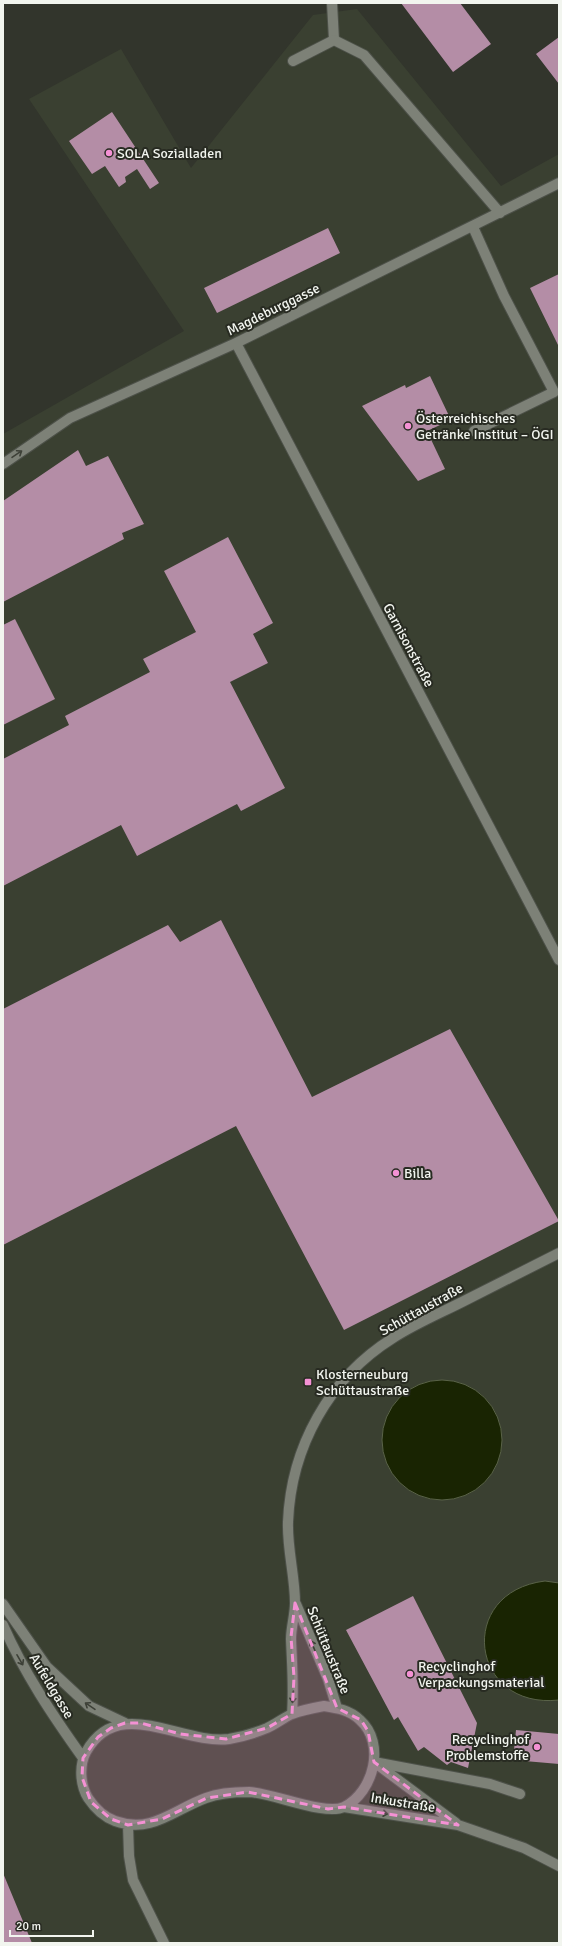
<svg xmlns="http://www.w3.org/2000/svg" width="562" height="1946" font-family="Signika,sans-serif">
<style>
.built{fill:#3a4031}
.water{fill:#192402;stroke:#5a6349}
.building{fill:#b48da6}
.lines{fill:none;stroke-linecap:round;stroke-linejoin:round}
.service-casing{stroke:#4d5149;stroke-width:12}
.minor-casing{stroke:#4d5149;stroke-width:12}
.service{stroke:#7d8177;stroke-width:10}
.minor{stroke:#7d8177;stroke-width:10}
.oneway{stroke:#3d4037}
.marked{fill:#f491d4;fill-opacity:0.2;stroke:#f491d4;stroke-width:3;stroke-dasharray:8 5;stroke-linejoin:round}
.poi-dot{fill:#f491d4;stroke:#282b22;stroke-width:1.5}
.labels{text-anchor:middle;stroke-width:4;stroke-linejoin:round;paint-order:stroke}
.poi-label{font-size:14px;fill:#f2f5ef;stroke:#282b22;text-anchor:start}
.street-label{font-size:14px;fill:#f2f5ef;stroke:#282b22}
</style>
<rect width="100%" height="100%" fill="#32352c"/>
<path class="built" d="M357,9L501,186L559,154V1943H3V434L184,331L29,99L121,49L191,168L313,15Z"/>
<path class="water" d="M382 1440a60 60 0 1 1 120 0a60 60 0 1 1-120 0Z
M545,1581L559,1583V1700C470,1710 455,1592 545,1581Z"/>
<path class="building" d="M401,3H460L491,44L453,72Z
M559,37V84L536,54Z
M112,112L159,183L150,189L137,169L125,177L126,182L119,187L105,166L92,174L69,141Z
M328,228L340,253L217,313L204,288Z
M559,274V347L530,288Z
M430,376L451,420L427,431L445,469L418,481L362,406L405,385L406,388Z
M78,450L86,466L108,456L144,524L122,533L124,539L3,602V501Z
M228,537L273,623L253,634L268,663L230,682L285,788L241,811L237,804L137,856L121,825L3,886V759L69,725L65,716L150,672L143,659L196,632L164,571Z
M15,619L55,699L3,725V625Z
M221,920L312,1097L450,1029L559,1221L344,1330L236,1126L3,1245V1009L168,925L180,942Z
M413,1596L477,1723L468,1768L451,1762L447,1765L424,1747L418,1751L398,1717L394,1720L346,1630Z
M516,1730L559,1734V1764L513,1760Z
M3,1873L32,1943H3Z"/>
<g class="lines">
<g class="service-casing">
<path id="service" d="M332,3L334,40
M473,227L504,296L554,392L474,431
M374,1762L490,1784L520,1794"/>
</g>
<g class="minor-casing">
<path id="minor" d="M293,61L334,40L364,55L500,213
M236,343L559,960
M3,464L70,418L236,343L559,183
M3,1604L47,1667L89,1706L125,1723
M296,1604L328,1679L337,1708
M3,1625C24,1673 53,1716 83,1758
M324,1706C337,1708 350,1710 360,1720C386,1743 374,1792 344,1807C325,1816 273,1793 249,1792C235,1792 219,1793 206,1798C173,1810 152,1834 115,1821C104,1817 94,1807 88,1798C80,1785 79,1765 86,1752C118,1694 181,1745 229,1739C241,1737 255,1733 267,1728C276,1724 283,1718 292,1714C302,1710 313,1708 324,1706Z
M292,1714C294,1687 292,1665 291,1639C291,1627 295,1615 295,1603C295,1576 287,1549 288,1522C291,1447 329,1378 393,1338C416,1323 443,1312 468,1299C498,1284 529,1268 559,1253
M374,1762L456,1823
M344,1807L458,1825L524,1848L559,1866
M128,1825L129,1856L133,1880L164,1943"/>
</g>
<use href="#service" class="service"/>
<use href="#minor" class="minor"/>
</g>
<defs><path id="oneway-shaft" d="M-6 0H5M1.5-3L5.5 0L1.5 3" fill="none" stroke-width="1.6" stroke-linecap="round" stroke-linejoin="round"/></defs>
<g class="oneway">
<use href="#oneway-shaft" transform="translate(17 454) rotate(-34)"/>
<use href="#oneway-shaft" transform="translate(313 1646) rotate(-113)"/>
<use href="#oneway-shaft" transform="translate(20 1660) rotate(60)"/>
<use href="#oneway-shaft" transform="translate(293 1697) rotate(94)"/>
<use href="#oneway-shaft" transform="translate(90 1706) rotate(-146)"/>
<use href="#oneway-shaft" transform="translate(382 1813) rotate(9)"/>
</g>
<path class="marked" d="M295,1603L337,1708L361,1720L368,1731L374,1762L458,1825L344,1807L328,1809L248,1792L207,1798L162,1819L128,1825L111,1819L91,1802L82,1777L83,1758L98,1737L111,1728L125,1723H141L180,1734L226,1739L267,1728L292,1714L294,1677L291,1637Z"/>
<g class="poi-dot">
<circle cx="109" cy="153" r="4"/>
<circle cx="408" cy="426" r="4"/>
<circle cx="396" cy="1173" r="4"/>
<rect x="304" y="1378" width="8" height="8" rx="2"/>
<circle cx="410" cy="1674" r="4"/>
<circle cx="537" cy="1747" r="4"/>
</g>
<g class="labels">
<g class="poi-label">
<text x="117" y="158">SOLA Sozialladen</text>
<text x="416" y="423">Österreichisches<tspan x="416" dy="16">Getränke Institut – ÖGI</tspan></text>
<text x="404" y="1178">Billa</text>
<text x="316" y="1379">Klosterneuburg<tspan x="316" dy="16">Schüttaustraße</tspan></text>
<text x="418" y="1671">Recyclinghof<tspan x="418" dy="16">Verpackungsmaterial</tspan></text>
<text x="529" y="1744" text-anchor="end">Recyclinghof<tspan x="529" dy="16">Problemstoffe</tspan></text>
</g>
<g class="street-label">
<text transform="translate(273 309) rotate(-26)" y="5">Magdeburggasse</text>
<text transform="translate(409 645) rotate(62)" y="5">Garnisonstraße</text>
<text transform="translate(421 1309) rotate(-29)" y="5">Schüttaustraße</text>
<text transform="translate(329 1650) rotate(68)" y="5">Schüttaustraße</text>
<text transform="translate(52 1686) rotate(59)" y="5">Aufeldgasse</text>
<text transform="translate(403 1802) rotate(9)" y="5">Inkustraße</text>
</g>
</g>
<rect width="562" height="1946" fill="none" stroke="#f2f5ef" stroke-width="8"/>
<path d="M10 1930v6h83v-6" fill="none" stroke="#f2f5ef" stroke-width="2"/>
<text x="16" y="1930" font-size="12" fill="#f2f5ef" stroke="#282b22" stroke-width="3" paint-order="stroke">20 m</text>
</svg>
